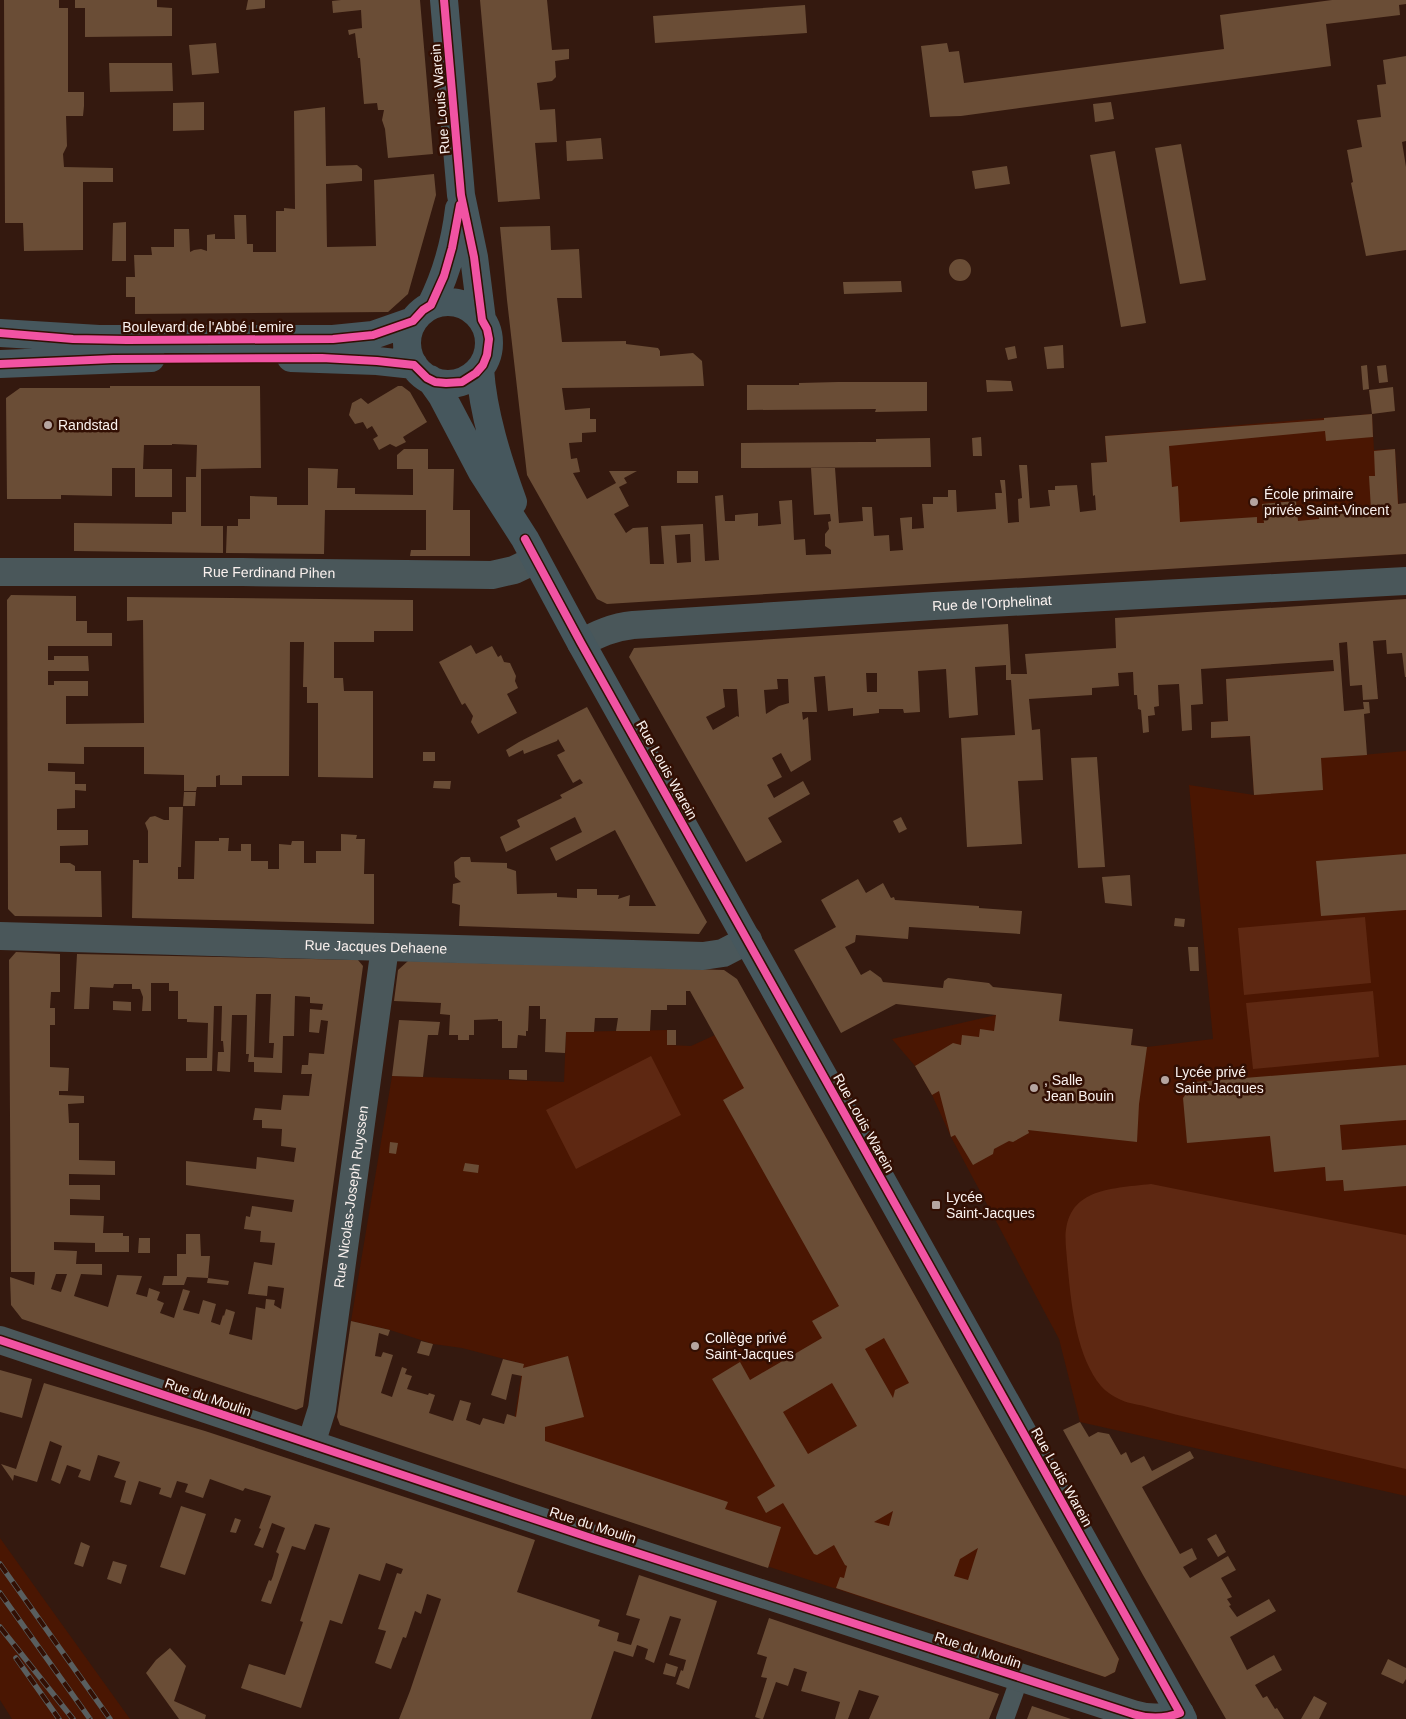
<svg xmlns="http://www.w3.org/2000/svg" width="1406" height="1719" font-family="Helvetica,sans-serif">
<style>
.built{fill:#4a1602}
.green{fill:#5e2812}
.building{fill:#6a4d36;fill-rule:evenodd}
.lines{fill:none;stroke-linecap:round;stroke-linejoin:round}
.service{stroke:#4a575a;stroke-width:18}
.minor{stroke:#4a575a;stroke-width:28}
.secondary{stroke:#46575d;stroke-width:28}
.rail-casing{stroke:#595e5f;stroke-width:5.5}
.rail{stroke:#320f03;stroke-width:4;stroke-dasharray:11;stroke-linecap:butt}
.cycleway-casing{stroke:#320f03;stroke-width:11}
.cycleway{stroke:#f153a3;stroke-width:8}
.poi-dot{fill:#b5a5a0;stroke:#320f03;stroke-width:2}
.labels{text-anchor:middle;stroke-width:5;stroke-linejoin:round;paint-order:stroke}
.street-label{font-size:14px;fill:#faf1ee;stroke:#320f03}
.poi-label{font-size:14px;fill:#faf1ee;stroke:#320f03;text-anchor:start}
</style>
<rect width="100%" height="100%" fill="#34190f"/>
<path class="built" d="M1372,414L1374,450L1395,449L1402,554L1113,572L1105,436Z
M1334,671L1340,757L1406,751V1496L1080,1422L1059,1339L951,1137L932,1095L915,1066L892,1039L996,1015L1131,1045L1147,1047L1213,1039L1189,785L1254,795L1250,736L1211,738V722L1228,721L1226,679Z
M756,1012L1119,1659L1115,1672L1105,1677L505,1480L523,1364L462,1348L433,1344L390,1330L351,1321L392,1076L564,1082L566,1032L667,1030V1045L691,1046L715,1035Z
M0,1538L20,1566L130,1719H12L0,1700Z"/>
<path class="green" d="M1365,917L1371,983L1244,995L1238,928Z
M1373,991L1379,1057L1253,1069L1246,1003Z
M651,1056L681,1115L576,1169L546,1110Z
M1151,1184L1406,1235V1469C1340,1453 1273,1438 1207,1422C1186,1417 1165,1412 1144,1406C1136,1404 1126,1403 1119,1399C1113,1396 1105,1391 1101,1386C1073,1352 1070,1290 1066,1248C1061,1189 1106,1189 1151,1184Z"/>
<path class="building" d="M4,0H59V8H68V92H84V106L83,116H66L67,146L63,154L64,167L113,168V182H83V250L24,251L23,223H5Z
M75,0H157V7L172,8V36L85,37V8H75Z
M248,0H265V8L246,10Z
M341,0H420L433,154L388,158L385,129L382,120L384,110H378L377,103L364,104L360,58H358L355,33L349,35L348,30L362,28L361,10L333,13L332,1Z
M480,0H547L552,50L569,49V59L555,61L556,77L552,81L537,83L540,110L555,109L557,142L535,143L540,199L498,202Z
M1332,0H1406V4L1399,5L1400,15L1326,24L1331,66L961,116L930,117L921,46L947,43L949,52L959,51L964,83L1224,49L1220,15Z
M805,5L807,33L655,43L653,16Z
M216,43L219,73L192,75L189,45Z
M1406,56V141L1402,142L1406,167V250L1366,256L1351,183L1353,182L1347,150L1362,147L1357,120L1381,117L1377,85L1386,84L1383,60Z
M109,63H172L173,91L110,92Z
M204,102V130L173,131V103Z
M1111,102L1114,119L1095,122L1093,104Z
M325,107L326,166L357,165L362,169V181L326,184L327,247L376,246L374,180L434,174L436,195L408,294L388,312L135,314V297H126V277H135L134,255H152L151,247H174V229H189L190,252L194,250L201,249L207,251V235L215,234V239H235L234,215H246L247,244H253V252H276V211H284V208L295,209L294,111Z
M601,138L603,159L567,161L566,141Z
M1181,144L1206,280L1180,284L1155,148Z
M1115,151L1146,323L1121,327L1090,155Z
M1007,166L1010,184L975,189L972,171Z
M126,222V261H112L113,223Z
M550,226L551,250L579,249L582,298H557L562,342L626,341V344L658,348L660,351V356L693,353L702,361L704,386L562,388L565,410L590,408V419H596V432L582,433V442L569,443L571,459L577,458L580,472L573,473L587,499L616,483L609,471H637L624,478L627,483L619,487L629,506L614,514L626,533L633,528L648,527L650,564H664L661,526L703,524L705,561L719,560L715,496L723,495L725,521H735V515L758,513V526L781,524L779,501L792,500L794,540L805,539L806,555L831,554V550L825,546V534L829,529L828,522L831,521L830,514L814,515L811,468H835L839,523L863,521L862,507H872L874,536L889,535L890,551L903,550L900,518L912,517V529L924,528L922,504H933V497H948V490H956L957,512L996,509L995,493H1002L1000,480H1005L1008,523L1019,522L1018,499L1022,498L1019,465H1027L1030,508L1050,506L1048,490H1055V486L1077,485L1080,512L1096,510L1095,495L1093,496L1091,463L1107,462L1105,436L1324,420V418L1372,414L1373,437L1326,441L1325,431L1169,446L1172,487L1178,486L1180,522L1257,517V523H1264L1262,504L1296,501L1298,521L1319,519V513L1371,510L1369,476H1375L1374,451L1395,449L1398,504L1406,503V554L607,604L597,599L527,475L507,300L500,227ZM690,534L691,562L677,563L675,535Z
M949 270a11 11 0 1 1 22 0a11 11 0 1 1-22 0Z
M901,281L902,292L844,294L843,282Z
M1063,345L1064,368L1047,369L1044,347Z
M1015,346L1017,358L1008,360L1005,348Z
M1367,365L1369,389L1363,390L1361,366Z
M1386,365L1388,382L1379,383L1377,366Z
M986,380L1011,381L1013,391L987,392Z
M838,382H927V411L875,412L876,409L747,410V385H799V383Z
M110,386H260L261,468L201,469V526H223V553L74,551V523L172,524V512H186V477H196L197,445L172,444V445H144L143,469H172V497H135V468H112V496L61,495V499H7L6,398L20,388H110Z
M398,386H402L410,392L427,422L403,437L406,442L396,447L390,444L379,450L373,439L378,436L372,426L367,429L363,422L355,424L349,415L352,403L361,398L368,404Z
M1393,387L1395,411L1372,414L1369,390Z
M981,437L982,456H973L972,438Z
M930,438L931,467L741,468V443L863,442H876V439Z
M404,449H428V469H454L453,510H470V556H410L411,550H426V510H325L324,554L226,553L227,526H238V519H250V496L277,497V505H308V468L338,469L337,488H355V494L413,495V469H397V455Z
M677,471H698V483H677Z
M11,595L76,596V621H87V633H112V646H48V660H54V656H88L89,671H48V685H54V681H88V696H66V724L144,723L143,620L127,621V597L413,600V631H374V642H334V678H343L344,691H373V778L318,777V703H307V687H303L304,642H290L289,776H242V785H220V775L216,776V787H197L196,791H184V775L144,774V747H84V764L48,763V771L75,772V784H86V791L75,790V808L57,809V830H88V845L60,846V863H70L75,866V871H101L102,917L15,916L8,909L7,600Z
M1406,599V677H1405L1402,653L1387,654L1386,640L1373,641L1378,699L1363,700L1362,685L1350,686L1347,642L1339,643L1344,711L1364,709L1363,702H1369L1370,713L1364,714L1367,755L1321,758L1323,790L1254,795L1250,736L1211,738V722L1228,721L1226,679L1334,671L1333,660L1201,669L1203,704L1191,705L1192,730L1182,731L1179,684L1158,685L1159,706L1154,707L1155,715L1148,716L1149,732L1143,733L1141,710L1138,709L1137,695H1134L1133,672L1118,673L1119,686L1092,688V695L1029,699L1032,730L1040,729L1043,780L1018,781L1022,844L967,847L961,738L1015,735L1011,680H1006V665L975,667L978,715L949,718L946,669L918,671L920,712L904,713L903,709H879V713L853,716V708L828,711L825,676L814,677L817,712H802L803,720L808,717L811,760L791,772L781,753L772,758L782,777L767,785L774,798L803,781L810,794L768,818L782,842L746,862L629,657L634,648L1008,624L1011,674H1027L1025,654L1116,648L1115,618ZM866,673H877V692H867ZM777,679H788L789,703L779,706L766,714L764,690L778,689ZM723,689H737L739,717L737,716L713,730L706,717L725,707Z
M471,645L476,654L492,646L498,657L501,655L504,662L510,663L516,676L515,681L518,688L507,694L517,713L478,734L471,722L473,716L465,703L462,705L439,662Z
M587,707L707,922L699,934L459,926L460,905L452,903L453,884L461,882L455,877L454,862L461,857H470L471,862L507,863V868L516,871L517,894L557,893V897L577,898V889H597V895H619L618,899L630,895L629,906H656L615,830L556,861L550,848L582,832L575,817L506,852L500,837L520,827L517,820L562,798L560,795L583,783L580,779L573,783L557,755L565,751L558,739L557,741L524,754L523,750L509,757L506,750L519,742Z
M423,752H435V761H423Z
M1097,757L1105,867L1078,868L1071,758Z
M434,781H451L450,789L433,788Z
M184,792H196L195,806H183Z
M169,807H183L181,867H178V879H194L195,841H219V838H229L228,851H241V844H251V861H268V869H279V844L291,845L292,841H304V863H316V851H341V834L357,835L356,839H365L364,874H374V924L132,918L133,860H139V863H148V831L145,823L150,817L155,816L164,820H169Z
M901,817L907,829L899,833L893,821Z
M1406,854V910L1321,916L1316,861Z
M1130,875L1132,906L1105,903L1102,877Z
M858,879L866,893L883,883L891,898L894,897L895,900L979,906V908L1022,911L1020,934L909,927L908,939L856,935L855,942L845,947L861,975L870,970L881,978L883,982L943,988L944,981L948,978L989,983L993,987L1062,994L1059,1021L1133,1029L1131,1045L1147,1047L1139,1104L1137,1142L1028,1130L1029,1133L1013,1142L1009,1141L994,1149L993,1154L973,1165L955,1135L951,1137L939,1091L932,1095L915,1066L953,1043L961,1045L962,1035L979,1037L980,1029L994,1031L996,1015L896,1004L841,1033L794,950L836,927L821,900Z
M1175,918L1185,919L1184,927L1174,926Z
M1188,947H1198L1199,971H1190Z
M16,952L60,954V992H51L50,1008H55V1025H50V1067L69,1068L68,1091H59V1095L84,1096V1103L68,1104L69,1123H79V1160L115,1161V1175L69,1174V1185H100V1200L70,1199V1215L104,1216L103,1233H123V1236H129V1252H95V1243L54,1242V1250L77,1251L76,1264H102V1275L81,1274L74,1296L108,1307L117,1275L142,1276L136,1294L147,1297L149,1288L160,1292L157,1300L164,1303L160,1313L174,1318L183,1289L190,1291L183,1310L199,1314L203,1300L216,1304L211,1322L220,1325L223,1315L224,1316L226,1309L235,1312L229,1334L252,1340L256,1307L265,1309L266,1299L275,1300L274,1305L281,1309L284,1288L268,1286L267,1296L248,1294L254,1262L272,1265L275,1243L260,1242L261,1231L244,1229L246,1216L250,1217L252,1206L292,1212L294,1200L186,1185V1161L256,1169L257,1157L294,1162L296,1148L281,1146L282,1129L262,1128V1120H253L255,1108L281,1110L283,1095L309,1096L312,1074H301L302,1065H308L309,1053L324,1054L328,1021L321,1020L319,1033L309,1032L310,1009L322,1010L323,1004L310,1003V997L295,996L294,1036H283L282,1073L254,1072V1062H248L249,1054H246L247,1015H232L230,1072L217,1071L218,1052H224L223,1041H221L222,1006H214L212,1071H186V1058H207L208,1023L187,1022V1019H178V991H169V983H151V1011H142L143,997L140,989H132V984H114L113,988L90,987L89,1009H74L77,954L358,960L363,966L303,1407L296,1410L22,1319L11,1305L10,1277L34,1285L35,1272H11L9,960ZM256,994H271L269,1043H274L273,1058L254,1057ZM56,1274H67L61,1292L51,1289Z
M408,961L724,970L737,979L1119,1659L1115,1672L1105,1677L836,1588L840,1577L844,1578L847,1566L845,1565L834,1545L817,1555L814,1554L783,1503L766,1513L757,1497L775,1486L712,1379L740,1362L750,1380L822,1338L812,1321L839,1306L723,1100L744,1088L690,991H686V1005H667V1010H651L650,1031H616L618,1018H595L594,1032H566L565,1053L545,1052L546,1019H540V1006H529L528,1031H526V1036L518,1035L517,1048H502V1021H498V1019L474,1020V1035H469V1040H458V1035H449L450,1015L440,1014L441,1003L394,1001L398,970ZM884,1338L909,1383L895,1390L893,1398L865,1349ZM832,1383L857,1426L808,1454L783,1412ZM893,1511L889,1526L874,1522ZM978,1548L968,1580L954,1576L960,1559Z
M113,1001L131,1002V1011L113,1010Z
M399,1020L440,1022L438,1035H428L423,1077L392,1076Z
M667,1030H676V1045H667Z
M1406,1065V1120L1340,1125L1342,1150L1406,1145V1186L1344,1191L1343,1180L1326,1181L1325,1167L1274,1172L1270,1136L1187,1143L1183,1098L1195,1082Z
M509,1070H527V1080L509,1079Z
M390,1142L398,1143L396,1154L389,1153Z
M465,1163L479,1165L478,1173L463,1171Z
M186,1234H200L201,1256H210L208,1278L187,1277L184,1285H162L164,1276H177V1254H186Z
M139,1238H150V1253H138Z
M208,1278L229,1281L228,1285L207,1283Z
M351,1321L390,1330L388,1336L379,1333L375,1356L381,1357L383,1352L393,1355L381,1393L392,1397L402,1367L407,1369L405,1374L412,1376L407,1389L428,1395L429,1393L435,1395L429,1413L453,1421L460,1400L471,1403L466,1420L480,1425L483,1418L504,1424L507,1414L516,1417L522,1376L512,1374L506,1400L491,1395L503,1359L524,1364L523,1368L568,1356L584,1417L545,1427V1441L728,1502L725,1509L781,1527L768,1568L340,1425L337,1417Z
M421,1341L433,1344L429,1356L417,1353Z
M0,1370L32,1379L22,1418L0,1412Z
M44,1383L205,1431L535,1540L517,1592L600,1620L598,1626L619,1633L617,1641L631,1645L640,1619L626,1615L639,1575L717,1601L689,1689L676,1684L681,1670L683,1671L686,1660L669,1655L681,1619L670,1616L654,1663L645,1659L648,1649L637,1645L633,1657L614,1651L591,1719H399L410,1691L441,1599L427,1594L421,1614L415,1611L406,1638L403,1637L391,1669L375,1663L386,1631L378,1629L397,1573L401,1574L403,1569L386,1563L380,1581L359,1574L342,1624L330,1620L301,1708L241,1688L249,1664L285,1675L303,1622L300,1621L330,1528L315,1524L305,1550L292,1546L271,1604L261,1601L269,1580L271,1581L273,1576L279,1554L276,1552L285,1528L272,1523L263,1548L254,1545L261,1529L259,1528L271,1496L245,1488L243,1491L210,1479L203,1498L185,1492L188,1484L177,1481L171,1498L159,1494L161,1488L139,1481L131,1505L120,1502L126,1481L114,1477L120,1462L98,1455L90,1481L78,1477L81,1470L67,1465L60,1484L51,1480L62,1446L50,1441L37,1482L14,1475L13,1481L1,1464L16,1469Z
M1080,1422L1089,1437L1098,1432L1109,1434L1121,1455L1126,1452L1131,1463L1144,1456L1152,1471L1190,1451L1194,1458L1142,1487L1180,1554L1192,1548L1197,1559L1183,1567L1190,1578L1228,1556L1236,1570L1221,1578L1232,1597L1227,1599L1231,1605L1229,1606L1237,1617L1269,1599L1276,1611L1230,1637L1247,1670L1274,1655L1282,1670L1255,1685L1263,1698L1267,1696L1275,1709L1277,1708L1284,1719H1226L1143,1575L1063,1430Z
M181,1506L206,1514L185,1575L160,1567Z
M235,1518L241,1520L236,1533L230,1532Z
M1216,1534L1226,1552L1218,1557L1207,1539Z
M81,1542L90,1546L83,1567L74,1564Z
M113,1561L127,1565L121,1584L107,1579Z
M769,1618L843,1643L999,1694L989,1719H869L879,1696L859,1690L848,1719H835L840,1702L801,1691L807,1672L794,1668L788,1686L776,1682L763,1719H761L755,1717L767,1678L761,1677L767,1657L757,1654Z
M170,1648L186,1666L174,1701L206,1715L205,1719H179L146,1673L156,1660Z
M1388,1659L1406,1668V1679L1403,1684L1381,1674Z
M666,1663L678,1667L675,1677L663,1674Z
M1314,1696L1327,1703L1319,1719H1301Z
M1032,1706L1071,1719H1027Z"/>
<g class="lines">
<path class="service" d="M1005,1719L1020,1677"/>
<g class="minor">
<path id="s1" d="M0,572H242L492,575L514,570L535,560"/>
<path id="s2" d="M581,643C598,634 613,627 633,625L934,606L1406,581"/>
<path id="s3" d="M0,936L703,956L723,953L748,940"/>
<path d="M0,1340L594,1539L1133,1714C1149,1719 1164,1719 1180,1713"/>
<path id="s4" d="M311,1444L322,1409L385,947"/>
</g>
<path class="secondary" d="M444,0L461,195L474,257L482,320
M407 343a41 41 0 1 1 82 0a41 41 0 1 1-82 0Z
M431,305C446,275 455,243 459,209
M0,333L99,339H333L373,335L413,321
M291,358L377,361L414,365
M0,364L151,358
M480,369C483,414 498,460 513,502
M430,379L442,396L482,472L525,539L581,643L1183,1719"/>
<g class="rail-casing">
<path id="rail" d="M0,1564L110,1719
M0,1593L90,1719
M0,1627L73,1719
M16,1658L59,1719"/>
</g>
<use href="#rail" class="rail"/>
<g class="cycleway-casing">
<path id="cycleway" d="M0,333L73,339L127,340L333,339L373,335L413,321L423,310L431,305L444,276L452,248L460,205
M0,364L113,359L322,358L377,361L414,365L427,378L435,382L446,383L462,382L476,373L483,365L487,355L489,339L487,329L482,320L474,257L461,195L444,0
M0,1340L594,1539L1133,1714C1149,1719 1164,1719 1180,1713L581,643L525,539"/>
</g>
<use href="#cycleway" class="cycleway"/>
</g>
<g class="poi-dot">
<circle cx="48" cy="425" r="5"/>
<circle cx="1254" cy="502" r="5"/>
<circle cx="1165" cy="1080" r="5"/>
<circle cx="1034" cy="1088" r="5"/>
<rect x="931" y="1200" width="10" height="10" rx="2.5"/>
<circle cx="695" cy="1346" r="5"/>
</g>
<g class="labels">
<g class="street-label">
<text transform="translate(440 99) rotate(-95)" y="5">Rue Louis Warein</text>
<text x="208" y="332">Boulevard de l'Abbé Lemire</text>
<text dy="5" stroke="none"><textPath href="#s1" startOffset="269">Rue Ferdinand Pihen</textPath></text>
<text dy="5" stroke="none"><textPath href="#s2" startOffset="415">Rue de l'Orphelinat</textPath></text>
<text transform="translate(667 770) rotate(61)" y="5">Rue Louis Warein</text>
<text dy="5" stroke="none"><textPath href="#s3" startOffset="376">Rue Jacques Dehaene</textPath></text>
<text transform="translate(864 1123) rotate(61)" y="5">Rue Louis Warein</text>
<text dy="5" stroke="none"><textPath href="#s4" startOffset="251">Rue Nicolas-Joseph Ruyssen</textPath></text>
<text transform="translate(208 1397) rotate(19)" y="5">Rue du Moulin</text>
<text transform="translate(1062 1477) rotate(61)" y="5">Rue Louis Warein</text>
<text transform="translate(593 1525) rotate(18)" y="5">Rue du Moulin</text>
<text transform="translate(978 1650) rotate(18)" y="5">Rue du Moulin</text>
</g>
<g class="poi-label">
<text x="58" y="430">Randstad</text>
<text x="1264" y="499">École primaire<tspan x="1264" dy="16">privée Saint-Vincent</tspan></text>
<text x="1175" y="1077">Lycée privé<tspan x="1175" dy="16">Saint-Jacques</tspan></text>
<text x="1044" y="1085">, Salle<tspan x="1044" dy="16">Jean Bouin</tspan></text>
<text x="946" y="1202">Lycée<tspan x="946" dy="16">Saint-Jacques</tspan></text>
<text x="705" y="1343">Collège privé<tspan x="705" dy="16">Saint-Jacques</tspan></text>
</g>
</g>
</svg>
